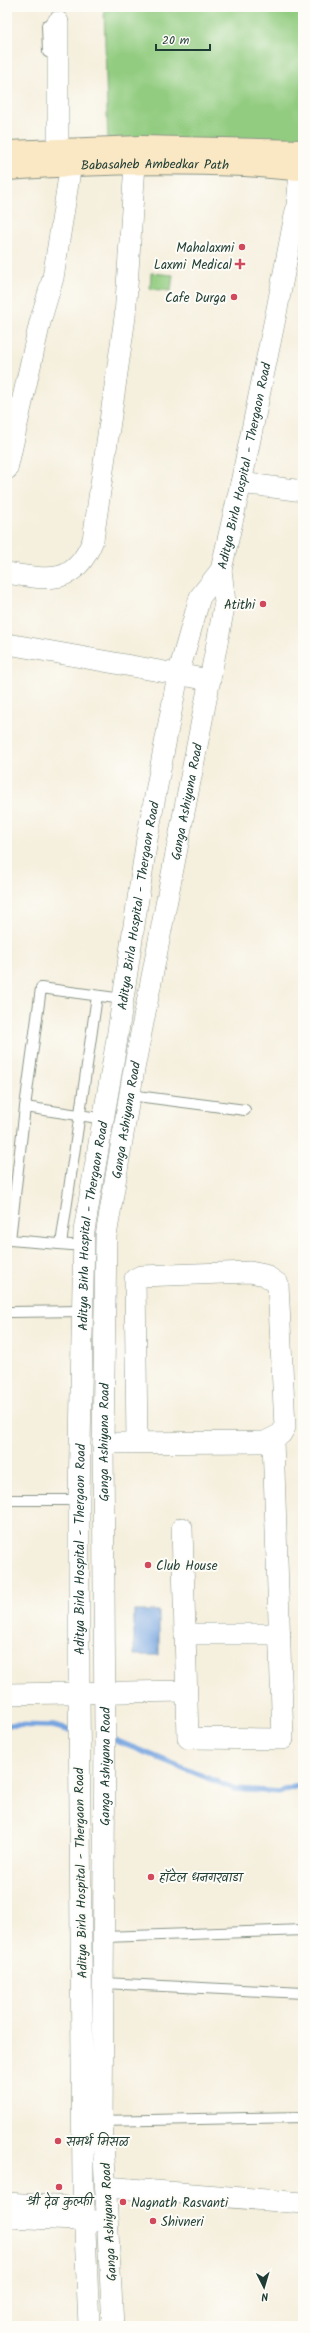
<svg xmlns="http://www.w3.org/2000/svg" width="310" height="2333" font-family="Kalam,'Playpen Sans Deva',sans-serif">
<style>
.green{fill:#92cc80;stroke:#58845a}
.water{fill:#77a5e0;stroke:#4b718a}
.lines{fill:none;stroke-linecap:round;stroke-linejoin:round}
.stream{stroke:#77a5e0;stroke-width:5.5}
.lane-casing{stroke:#8a9688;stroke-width:12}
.street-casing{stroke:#8a9688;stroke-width:22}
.secondary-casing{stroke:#8a9688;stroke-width:24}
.lane{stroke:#fff;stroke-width:10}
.street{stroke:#fff;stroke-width:21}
.secondary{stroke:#fae7c3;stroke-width:22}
.poi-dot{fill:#d1495b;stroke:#fdfcf7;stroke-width:1.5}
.labels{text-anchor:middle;stroke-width:4;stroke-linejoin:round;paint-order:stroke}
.street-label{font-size:13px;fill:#1f3d34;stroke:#fdfcf7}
.poi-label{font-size:13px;fill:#1f3d34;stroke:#fdfcf7;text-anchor:start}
</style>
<rect width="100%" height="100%" fill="#fdfcf7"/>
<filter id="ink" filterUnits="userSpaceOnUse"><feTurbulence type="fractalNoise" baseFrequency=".025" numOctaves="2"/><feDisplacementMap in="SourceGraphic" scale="8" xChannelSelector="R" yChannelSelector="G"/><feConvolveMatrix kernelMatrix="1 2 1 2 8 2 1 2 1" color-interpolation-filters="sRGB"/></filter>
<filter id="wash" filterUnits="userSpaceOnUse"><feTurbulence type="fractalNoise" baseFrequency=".012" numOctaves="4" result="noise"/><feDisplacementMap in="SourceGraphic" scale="16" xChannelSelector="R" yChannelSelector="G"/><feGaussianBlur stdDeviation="0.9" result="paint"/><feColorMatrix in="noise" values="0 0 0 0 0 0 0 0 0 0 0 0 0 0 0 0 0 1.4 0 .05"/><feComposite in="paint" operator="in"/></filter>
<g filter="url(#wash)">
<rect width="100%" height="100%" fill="#f5efdd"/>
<path class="green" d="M104,7H303V151L108,148Z
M151,273L173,275L171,291L150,289Z"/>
<path class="water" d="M134,1611H159V1655H134Z"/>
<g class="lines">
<path class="stream" d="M7,1725L53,1726L68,1730
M112,1739L235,1789L279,1792L303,1784"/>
</g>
</g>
<g filter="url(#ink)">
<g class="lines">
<g class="lane-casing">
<path id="lane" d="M47,25L48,52
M129,1095L245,1110
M25,1107L10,1240L83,1246
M105,1119L25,1107L41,988L123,999
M61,1244L97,996
M11,1312L82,1311
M7,1500H79
M104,1937L303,1930
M104,1983L303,1993
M99,2121L303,2117"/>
</g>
<g class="street-casing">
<g id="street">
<path d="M58,22V149"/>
<path d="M7,469L40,322L53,278L71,164"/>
<path d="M241,483L303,491"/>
<path d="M7,573C49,580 75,586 93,540L125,317L135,164"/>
<path d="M7,647L8,644L210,680"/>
<path d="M103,1443L265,1442L281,1434L285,1427L278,1284L265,1275L250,1272L141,1276L135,1279L137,1442"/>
<path d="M182,1528L188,1738L283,1739L273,1440"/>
<path d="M185,1634H280"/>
<path d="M7,1694L186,1691"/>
<path d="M106,2187L303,2203"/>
<path d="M7,2203L84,2208"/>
<path d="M7,2217L98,2221"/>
<path id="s1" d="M89,2326L83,2184L79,1693V1500L84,1231L116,1045L147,839L178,675L200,597L221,570L241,483L277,309L297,205L302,151"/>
<path id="s2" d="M113,2326L102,2121L105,1733L103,1443L106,1236L134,1069L225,602L221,570"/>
</g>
</g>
<g class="secondary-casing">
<g id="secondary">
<path d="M7,152L141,147L303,151"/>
<path id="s3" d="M7,169C86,163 166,162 245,165C264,166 284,169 303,169"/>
</g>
</g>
<use href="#lane" class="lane"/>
<use href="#street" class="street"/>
<use href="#secondary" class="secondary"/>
</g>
</g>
<g class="poi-dot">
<circle cx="242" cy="247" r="4"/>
<path d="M238 258h4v4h4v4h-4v4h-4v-4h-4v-4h4z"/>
<circle cx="234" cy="297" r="4"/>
<circle cx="263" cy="604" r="4"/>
<circle cx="148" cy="1565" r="4"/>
<circle cx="151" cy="1877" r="4"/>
<circle cx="58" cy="2141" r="4"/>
<circle cx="59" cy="2187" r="4"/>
<circle cx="123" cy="2202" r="4"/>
<circle cx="153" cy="2221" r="4"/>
</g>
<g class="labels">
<g class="street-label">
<text dy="5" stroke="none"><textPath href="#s3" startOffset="148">Babasaheb Ambedkar Path</textPath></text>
<text dy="5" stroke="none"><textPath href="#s1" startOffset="1881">Aditya Birla Hospital - Thergaon Road</textPath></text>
<text dy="5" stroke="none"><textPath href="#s2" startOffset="1532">Ganga Ashiyana Road</textPath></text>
<text dy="5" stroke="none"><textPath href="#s1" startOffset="1425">Aditya Birla Hospital - Thergaon Road</textPath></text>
<text dy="5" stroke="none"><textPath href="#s2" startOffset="1208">Ganga Ashiyana Road</textPath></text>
<text dy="5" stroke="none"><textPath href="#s1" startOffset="1101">Aditya Birla Hospital - Thergaon Road</textPath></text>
<text dy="5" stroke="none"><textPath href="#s2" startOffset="884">Ganga Ashiyana Road</textPath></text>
<text dy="5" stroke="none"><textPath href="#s1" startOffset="777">Aditya Birla Hospital - Thergaon Road</textPath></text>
<text dy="5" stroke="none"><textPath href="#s2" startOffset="560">Ganga Ashiyana Road</textPath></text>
<text transform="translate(80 1873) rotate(-91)" y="5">Aditya Birla Hospital - Thergaon Road</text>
<text transform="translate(108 2222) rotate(-93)" y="5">Ganga Ashiyana Road</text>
</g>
<g class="poi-label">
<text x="234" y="252" text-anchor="end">Mahalaxmi</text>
<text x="232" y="269" text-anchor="end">Laxmi Medical</text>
<text x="226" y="302" text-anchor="end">Cafe Durga</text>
<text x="255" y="609" text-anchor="end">Atithi</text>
<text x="156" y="1570">Club House</text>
<text x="159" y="1882">हॉटेल धनगरवाडा</text>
<text x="66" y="2146">समर्थ मिसळ</text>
<text x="59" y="2206" text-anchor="middle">श्री देव कुल्फी</text>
<text x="131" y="2207">Nagnath Rasvanti</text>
<text x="161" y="2226">Shivneri</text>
</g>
</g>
<rect width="310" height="2333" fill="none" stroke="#fdfcf7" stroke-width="24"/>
<g transform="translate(264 2287) rotate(175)" stroke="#fdfcf7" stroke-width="3" paint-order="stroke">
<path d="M0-3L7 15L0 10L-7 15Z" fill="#1f3d34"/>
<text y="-6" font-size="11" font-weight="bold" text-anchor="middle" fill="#1f3d34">N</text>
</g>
<path d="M156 44v6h54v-6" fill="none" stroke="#1f3d34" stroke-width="2"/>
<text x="162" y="44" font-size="12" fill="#1f3d34" stroke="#fdfcf7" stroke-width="3" paint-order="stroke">20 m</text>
</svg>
